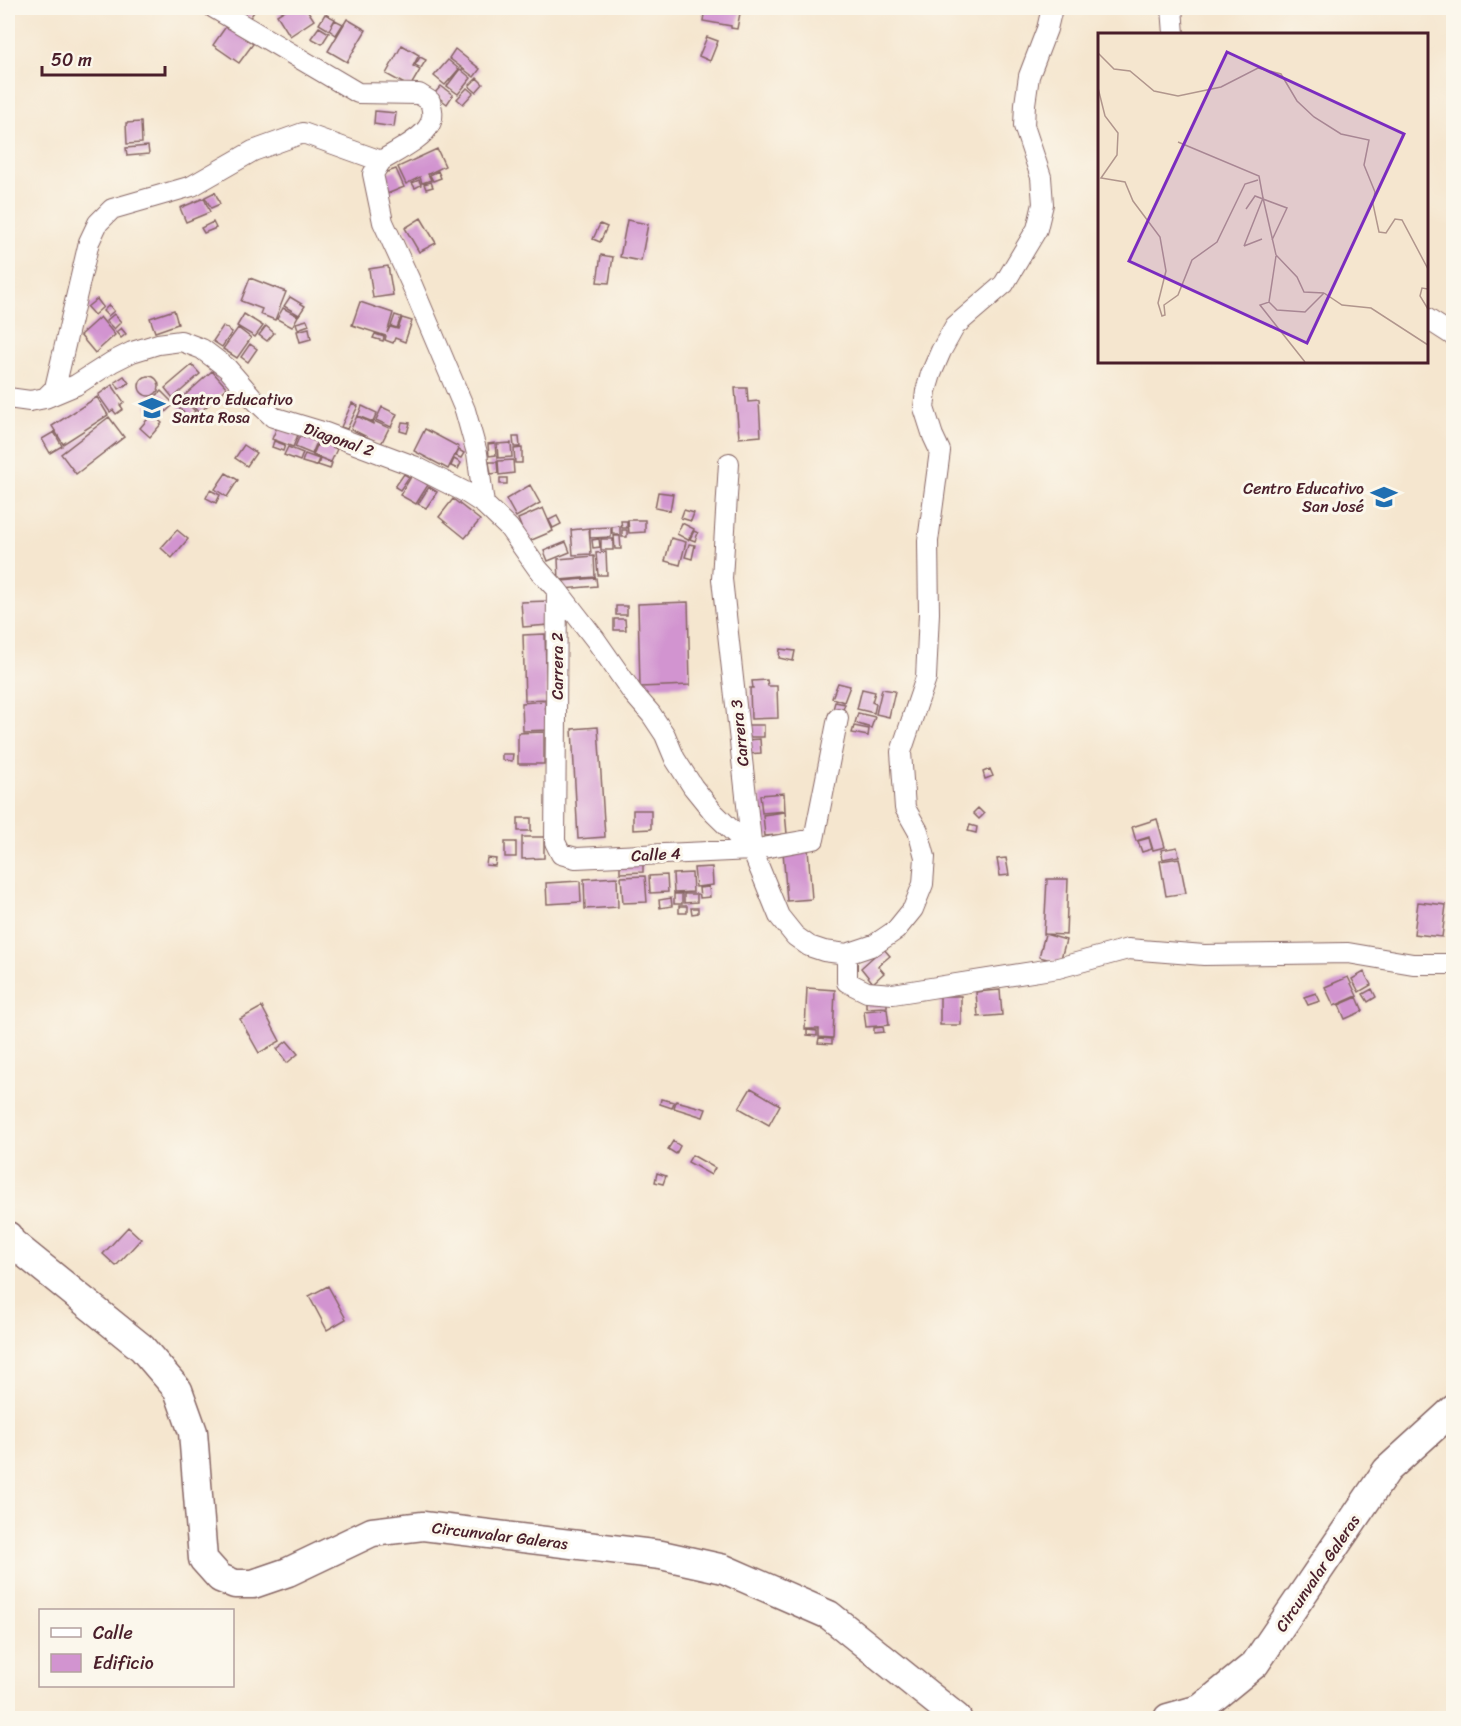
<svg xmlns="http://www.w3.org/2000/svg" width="1461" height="1726" font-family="Sriracha,sans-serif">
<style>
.building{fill:#d294d0}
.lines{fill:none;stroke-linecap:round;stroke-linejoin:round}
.minor-casing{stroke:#866564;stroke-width:22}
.secondary-casing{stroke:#866564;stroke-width:31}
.minor{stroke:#fff;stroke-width:20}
.secondary{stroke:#fff;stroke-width:28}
.labels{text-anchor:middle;stroke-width:6;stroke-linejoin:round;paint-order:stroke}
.poi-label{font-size:16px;fill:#4a1f2b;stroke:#fbf7ec;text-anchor:start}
.street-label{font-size:16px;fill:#4a1f2b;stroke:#fbf7ec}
.inset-road{fill:none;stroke:#b1968d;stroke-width:1.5}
.view{fill:#7b2cbf;fill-opacity:0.15;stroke:#7b2cbf;stroke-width:3}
.inset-edge{fill:none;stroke:#4a1f2b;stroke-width:3}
</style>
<rect width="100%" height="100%" fill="#fbf7ec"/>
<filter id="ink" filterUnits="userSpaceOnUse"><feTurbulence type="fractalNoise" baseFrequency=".0167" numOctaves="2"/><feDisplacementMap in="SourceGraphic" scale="12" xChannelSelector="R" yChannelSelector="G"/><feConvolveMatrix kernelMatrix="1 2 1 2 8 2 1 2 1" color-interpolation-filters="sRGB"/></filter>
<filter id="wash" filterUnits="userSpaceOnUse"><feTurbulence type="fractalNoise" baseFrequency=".008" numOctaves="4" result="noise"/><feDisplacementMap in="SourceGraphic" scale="24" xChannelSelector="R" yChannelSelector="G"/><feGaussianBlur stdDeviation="1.35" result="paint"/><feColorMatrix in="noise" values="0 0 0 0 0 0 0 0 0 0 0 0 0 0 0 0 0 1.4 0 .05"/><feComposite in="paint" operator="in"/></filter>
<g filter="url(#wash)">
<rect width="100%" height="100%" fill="#f5e6cf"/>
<g id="blocks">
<path class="building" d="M237,8H249L254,12L249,19L236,9Z
M288,8H306L314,20L290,36L277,15Z
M705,8H741L737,29L731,28V26L703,21Z
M325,14L335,19L329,30L319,24Z
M347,19L366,30L347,62L328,51Z
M335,20L343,24L336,35L329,30Z
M227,25L253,44L239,63L213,45Z
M319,27L329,33L322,44L311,38Z
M707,37L718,41L710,61L699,56Z
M402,45L419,55L413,66L420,70L410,87L386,74Z
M455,49L480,69L474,77L449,58Z
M420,57L426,60L421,68L415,65Z
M448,60L459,69L445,85L434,76Z
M460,69L471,78L458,94L447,86Z
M477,78L483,84L476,92L469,86Z
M441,86L453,95L447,104L434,94Z
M467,88L473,93L463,104L457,99Z
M375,111L396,113L394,127L374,124Z
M141,122L142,143L127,144L126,123Z
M148,146L149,154L127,156L126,148Z
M437,149L445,166L428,174L431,180L422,183L420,177L406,184L398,167Z
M396,169L404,187L387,194L379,175Z
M438,171L441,178L433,181L430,175Z
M419,180L421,185L415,188L412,183Z
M431,182L433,187L426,189L424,184Z
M215,192L220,204L211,208L205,197Z
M204,198L210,212L186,222L180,208Z
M421,218L436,243L419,252L405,228Z
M627,220L648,224L641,261L620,257Z
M213,222L216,228L204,233L201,228Z
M600,224L607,227L600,242L593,239Z
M601,255L613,257L609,283L597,282Z
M388,266L393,295L373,298L369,269Z
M250,278L286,292L275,320L260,314L262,309L241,301Z
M290,297L305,306L299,315L284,306Z
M97,299L103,307L94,315L87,307Z
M360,302L393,313L387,333L390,327L398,329L402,318L412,321L405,342L395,338L393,343L385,340L386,336L352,325Z
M109,305L114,311L108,316L103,311Z
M283,308L298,316L292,327L277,319Z
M174,310L178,324L155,332L150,318Z
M114,314L121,322L114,329L106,321Z
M244,314L263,326L255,337L237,326Z
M395,315L401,317L397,328L391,326Z
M100,317L115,335L95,353L80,335Z
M307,320L309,325L298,329L296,323Z
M223,326L232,332L222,347L213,341Z
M266,326L274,333L267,341L259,335Z
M121,328L126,334L121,338L116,332Z
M238,328L251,338L237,358L223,349Z
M309,328L311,339L300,342L297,331Z
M375,334L384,337L383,341L373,338Z
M250,344L257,349L248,362L241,357Z
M192,365L200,374L173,398L165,388Z
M212,371L227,388L199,413L184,396Z
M139 386a10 10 0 1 1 20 0a10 10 0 1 1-20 0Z
M124,376L129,383L119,389L115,382Z
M112,385L124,402L120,405L123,409L116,414L113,410L110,412L98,395Z
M735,388H747L748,402L759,401L761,436L739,438Z
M161,391L174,404L159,418L146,406Z
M97,397L108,415L63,444L52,426Z
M185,401L195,411L189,417L178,407Z
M352,403L358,406L347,429L341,427Z
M362,406L377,413L373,422L358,416Z
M382,407L397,414L391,427L376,420Z
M152,414L162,423L150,437L140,428Z
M357,416L373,424L374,421L389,428L381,444L351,429Z
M109,417L124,437L76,474L61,454Z
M402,422L410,423L407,433L400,431Z
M277,427L298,435L293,447L272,439Z
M425,429L459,447L448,469L414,451Z
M54,432L62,446L50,453L42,439Z
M300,435L317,442L312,454L295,447Z
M513,437H519L520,447H514Z
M274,441L285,445L283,451L272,447Z
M319,441L337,449L331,462L313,455Z
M495,443L496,455L489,456L488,444Z
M511,443L512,457L498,458L497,444Z
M244,445L256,453L247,466L235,458Z
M288,447L303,453L300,461L284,455Z
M522,448V463H515L514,449Z
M459,450L464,453L461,458L456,456Z
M305,454L319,459L316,466L302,462Z
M320,459L332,463L330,469L318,465Z
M454,459L461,463L458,469L451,466Z
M513,460L514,473L499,475L498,461Z
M489,462H497L498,473L491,474Z
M226,473L238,480L227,497L215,489Z
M404,474L409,477L400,490L395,487Z
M412,475L428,485L416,504L400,495Z
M500,478H507V484H500Z
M530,485L540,503L516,517L506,499Z
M429,487L437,492L426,508L418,504Z
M210,490L220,495L216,503L206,498Z
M658,492L673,494L670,511L655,508Z
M453,499L480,520L465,538L439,517Z
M543,508L553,531L527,542L518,519Z
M684,510L694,513L691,521L681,518Z
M557,516L561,524L553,528L549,520Z
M628,520H645V532L629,533Z
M621,521H627V528H622Z
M682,523L694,529L688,540L677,534Z
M620,526V535H614V533H612V527Z
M611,527V537L590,538V528Z
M589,528L591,554L573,555L571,530Z
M177,530L188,539L172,558L161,548Z
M622,530H627V537H622Z
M694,531L698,533L695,541L690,539Z
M614,536H620L621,549H615Z
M671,538L686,542L680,565L665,561Z
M599,539L600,547L593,548L592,540Z
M601,539H613V550H601Z
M566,542L570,552L548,561L544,551Z
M689,544L695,545L692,559L685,557Z
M606,552L607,575H598L596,553Z
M594,556L595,577L559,580L558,559Z
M596,578L597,586L563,589L562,581Z
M548,601L549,625L523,627L521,602Z
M688,602L690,685L640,687L638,604Z
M616,606H627V615H616Z
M614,619H625L626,630H614Z
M545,634L547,699L525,700L523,635Z
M780,649L795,651L793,661L779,658Z
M767,680L768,686H777L778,718L751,719L750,688H753L752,681Z
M838,683L850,686L844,702L832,698Z
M862,689L875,692L872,702L876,704L874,713L857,709Z
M882,689L895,691L889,717L876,714Z
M545,701L547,730L523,731L522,703Z
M835,702L845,704L842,712L833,709Z
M858,713L875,717L871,728L855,723Z
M747,725H764V737H747Z
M854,726L869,729L868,736L852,733Z
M598,727L605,837L578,839L572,729Z
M544,732V764H518V733Z
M760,739L761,753L747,754L746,740Z
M502,754H513L512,761L502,760Z
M990,769L993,776L985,779L983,772Z
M784,793L785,811L762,813L760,795Z
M978,808L984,814L979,819L973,813Z
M633,810H651V829L633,830Z
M785,812L787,834L765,836L763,815Z
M518,818H531V831H518Z
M1157,819L1165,847L1153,850L1149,837L1136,841L1132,827Z
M970,825L977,827L976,833L968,831Z
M522,837H544V858L522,859Z
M1149,838L1152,849L1142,852L1138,841Z
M505,842H516V857H505Z
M1177,847L1179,856L1163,859L1161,850Z
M808,849L812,899L787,901L783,851Z
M487,858L496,859L495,866L486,865Z
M1006,858L1009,875L1000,876L997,859Z
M1179,858L1186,893L1166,896L1160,861Z
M643,865V872L620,873V866Z
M712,867L713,885L696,887L694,868Z
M692,873L693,892L674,893L673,874Z
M667,875L668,892L650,893L649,876Z
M645,876L647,902L623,903L621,877Z
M617,877L618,907L585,909L584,879Z
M1047,879H1068L1066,935L1044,934Z
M580,881L581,902L547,904L546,883Z
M709,887L710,897L700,898L699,888Z
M674,894H682V904H674Z
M684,894H697V902L684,903Z
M671,898L672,906L660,908L659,900Z
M1418,902L1446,905L1442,937L1414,934Z
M679,906H687V913H679Z
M691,908H698V913L692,914Z
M1045,934L1066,940L1060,962L1039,957Z
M883,948L890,956L878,966L884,973L873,983L861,968Z
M1364,972L1371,985L1359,992L1352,979Z
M1348,977L1357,996L1334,1006L1325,987Z
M807,988L835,990L833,1038L819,1037V1029H805Z
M1372,989L1376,997L1368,1002L1363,994Z
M1000,990L1002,1015L978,1017L976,992Z
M1316,993L1320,1001L1308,1005L1304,997Z
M940,996H961V1025H940Z
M1357,997L1363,1011L1345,1019L1339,1005Z
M866,1000H887V1007L866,1008Z
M262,1007L280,1041L259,1053L240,1019Z
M887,1009L889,1025L866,1027L864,1011Z
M883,1027L884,1032L874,1033V1028Z
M807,1030L817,1031V1036L807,1035Z
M819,1038L832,1039V1044L818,1043Z
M287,1041L298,1054L287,1063L277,1049Z
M751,1088L780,1105L769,1125L739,1108Z
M661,1099L674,1102L672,1108L660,1104Z
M676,1101L706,1109L703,1117L674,1108Z
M673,1141L680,1146L676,1154L668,1149Z
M692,1155L715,1168L711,1175L688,1162Z
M657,1173L666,1176L663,1184L655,1182Z
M128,1227L141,1239L116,1266L103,1254Z
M328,1286L346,1319L327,1330L309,1296Z"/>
</g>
</g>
<g filter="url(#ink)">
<use href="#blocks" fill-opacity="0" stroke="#866564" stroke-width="1.5"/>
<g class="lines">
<g class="minor-casing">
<path id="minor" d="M1172,8L1174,34
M381,161L373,174L383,222L412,285L465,410L477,453L484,504
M1426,318L1454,336
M8,398L30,401L45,398L76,385L112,362L132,352L158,344L181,341L202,349L227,368L254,399L273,417L326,433L414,466L467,493L484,504L509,528L538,569L557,590L595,639L632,692L651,714L665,735L675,759L693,787L714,813L752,850
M45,398L55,388L89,242L98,223L112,209L192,186L253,151L303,133L381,161C395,152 423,139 430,124C434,116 432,109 430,101L419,94L358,93L214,8
M729,463L722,579L752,850L779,916L795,936L809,946L824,951L847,954L874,945L896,930L913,909L923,884L925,857L918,831L905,808L901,752L926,678L929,613L928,541L940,451L933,436L924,408L926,391L931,374L941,351L955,326L1004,284L1037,229L1043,204L1041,177L1024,126L1025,104L1029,76L1047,29L1052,8
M557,590L555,842L561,854L576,858L752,850L814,839L838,718
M847,954V982L867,992L893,994L1058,968L1128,949L1204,955L1348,953L1413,964H1454"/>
</g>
<g class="secondary-casing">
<path id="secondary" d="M8,1236L11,1242L142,1348L178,1390L193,1432L203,1559L220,1578L235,1584H253L288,1572L372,1532L423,1526L661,1555L724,1569L829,1615L957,1718
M1168,1718L1200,1709L1255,1664L1387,1470L1454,1409"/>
</g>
<use href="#minor" class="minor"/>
<use href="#secondary" class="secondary"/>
</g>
</g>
<defs>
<g id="school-bare" transform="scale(2.07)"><path d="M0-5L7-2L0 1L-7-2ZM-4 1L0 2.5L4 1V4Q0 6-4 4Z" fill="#1f6fb2" stroke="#fbf7ec" stroke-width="2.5" paint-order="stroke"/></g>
</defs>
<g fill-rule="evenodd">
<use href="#school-bare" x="152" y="408"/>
<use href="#school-bare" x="1384" y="497"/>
</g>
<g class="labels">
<g class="poi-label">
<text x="172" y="405">Centro Educativo<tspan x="172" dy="18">Santa Rosa</tspan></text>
<text x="1364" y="494" text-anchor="end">Centro Educativo<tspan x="1364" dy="18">San José</tspan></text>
</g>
<g class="street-label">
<text transform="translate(339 439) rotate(19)" y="6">Diagonal 2</text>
<text transform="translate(557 666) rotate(-90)" y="6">Carrera 2</text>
<text transform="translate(739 733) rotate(-96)" y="6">Carrera 3</text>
<text transform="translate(656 854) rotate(-3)" y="6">Calle 4</text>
<text transform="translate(500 1535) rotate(7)" y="6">Circunvalar Galeras</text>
<text transform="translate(1317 1573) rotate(-56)" y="6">Circunvalar Galeras</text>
</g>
</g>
<g transform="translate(1098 33)">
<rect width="330" height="330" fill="#f5e6cf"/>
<path class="inset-road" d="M0,20L16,36L32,38L56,58L80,63L123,54L160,35L183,41L199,68L216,84L243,101L271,107L266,132L277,159L275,171L281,199L288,200L297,186L304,187L330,236M0,55L7,83L20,100L19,122L3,145L27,149L35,168L62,204L68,238L60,270L64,283L67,282L66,272L80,262L94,227L119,209L147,151L160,147M80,109L161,143L165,165L146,213M165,165L178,222L199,244L206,259L226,260M148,176L157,163L189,175L174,207M146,213L164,206M330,256L324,255L322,263L330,276M226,260L244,272L273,275L330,312M171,269L178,223M207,329L162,272L171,269L179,277L207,279L226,260"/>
<path class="view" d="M129,19L306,101L209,310L31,228Z"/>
<rect width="330" height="330" class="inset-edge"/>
</g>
<rect width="1461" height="1726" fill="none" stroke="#fbf7ec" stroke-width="30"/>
<rect x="39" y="1609" width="195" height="78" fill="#fbf7ec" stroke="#b4a19f" stroke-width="1.5"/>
<rect x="51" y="1628" width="30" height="9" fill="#ffffff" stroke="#b4a19f" stroke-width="1.5"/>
<text x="93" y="1639" font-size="18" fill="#4a1f2b">Calle</text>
<rect x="51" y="1654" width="30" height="18" fill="#d294d0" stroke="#b4a19f" stroke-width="1.5"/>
<text x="93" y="1669" font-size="18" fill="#4a1f2b">Edificio</text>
<path d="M42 66v9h123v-9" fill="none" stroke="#4a1f2b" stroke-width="3"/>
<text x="51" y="66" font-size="18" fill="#4a1f2b" stroke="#fbf7ec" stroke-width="4.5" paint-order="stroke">50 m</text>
</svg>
